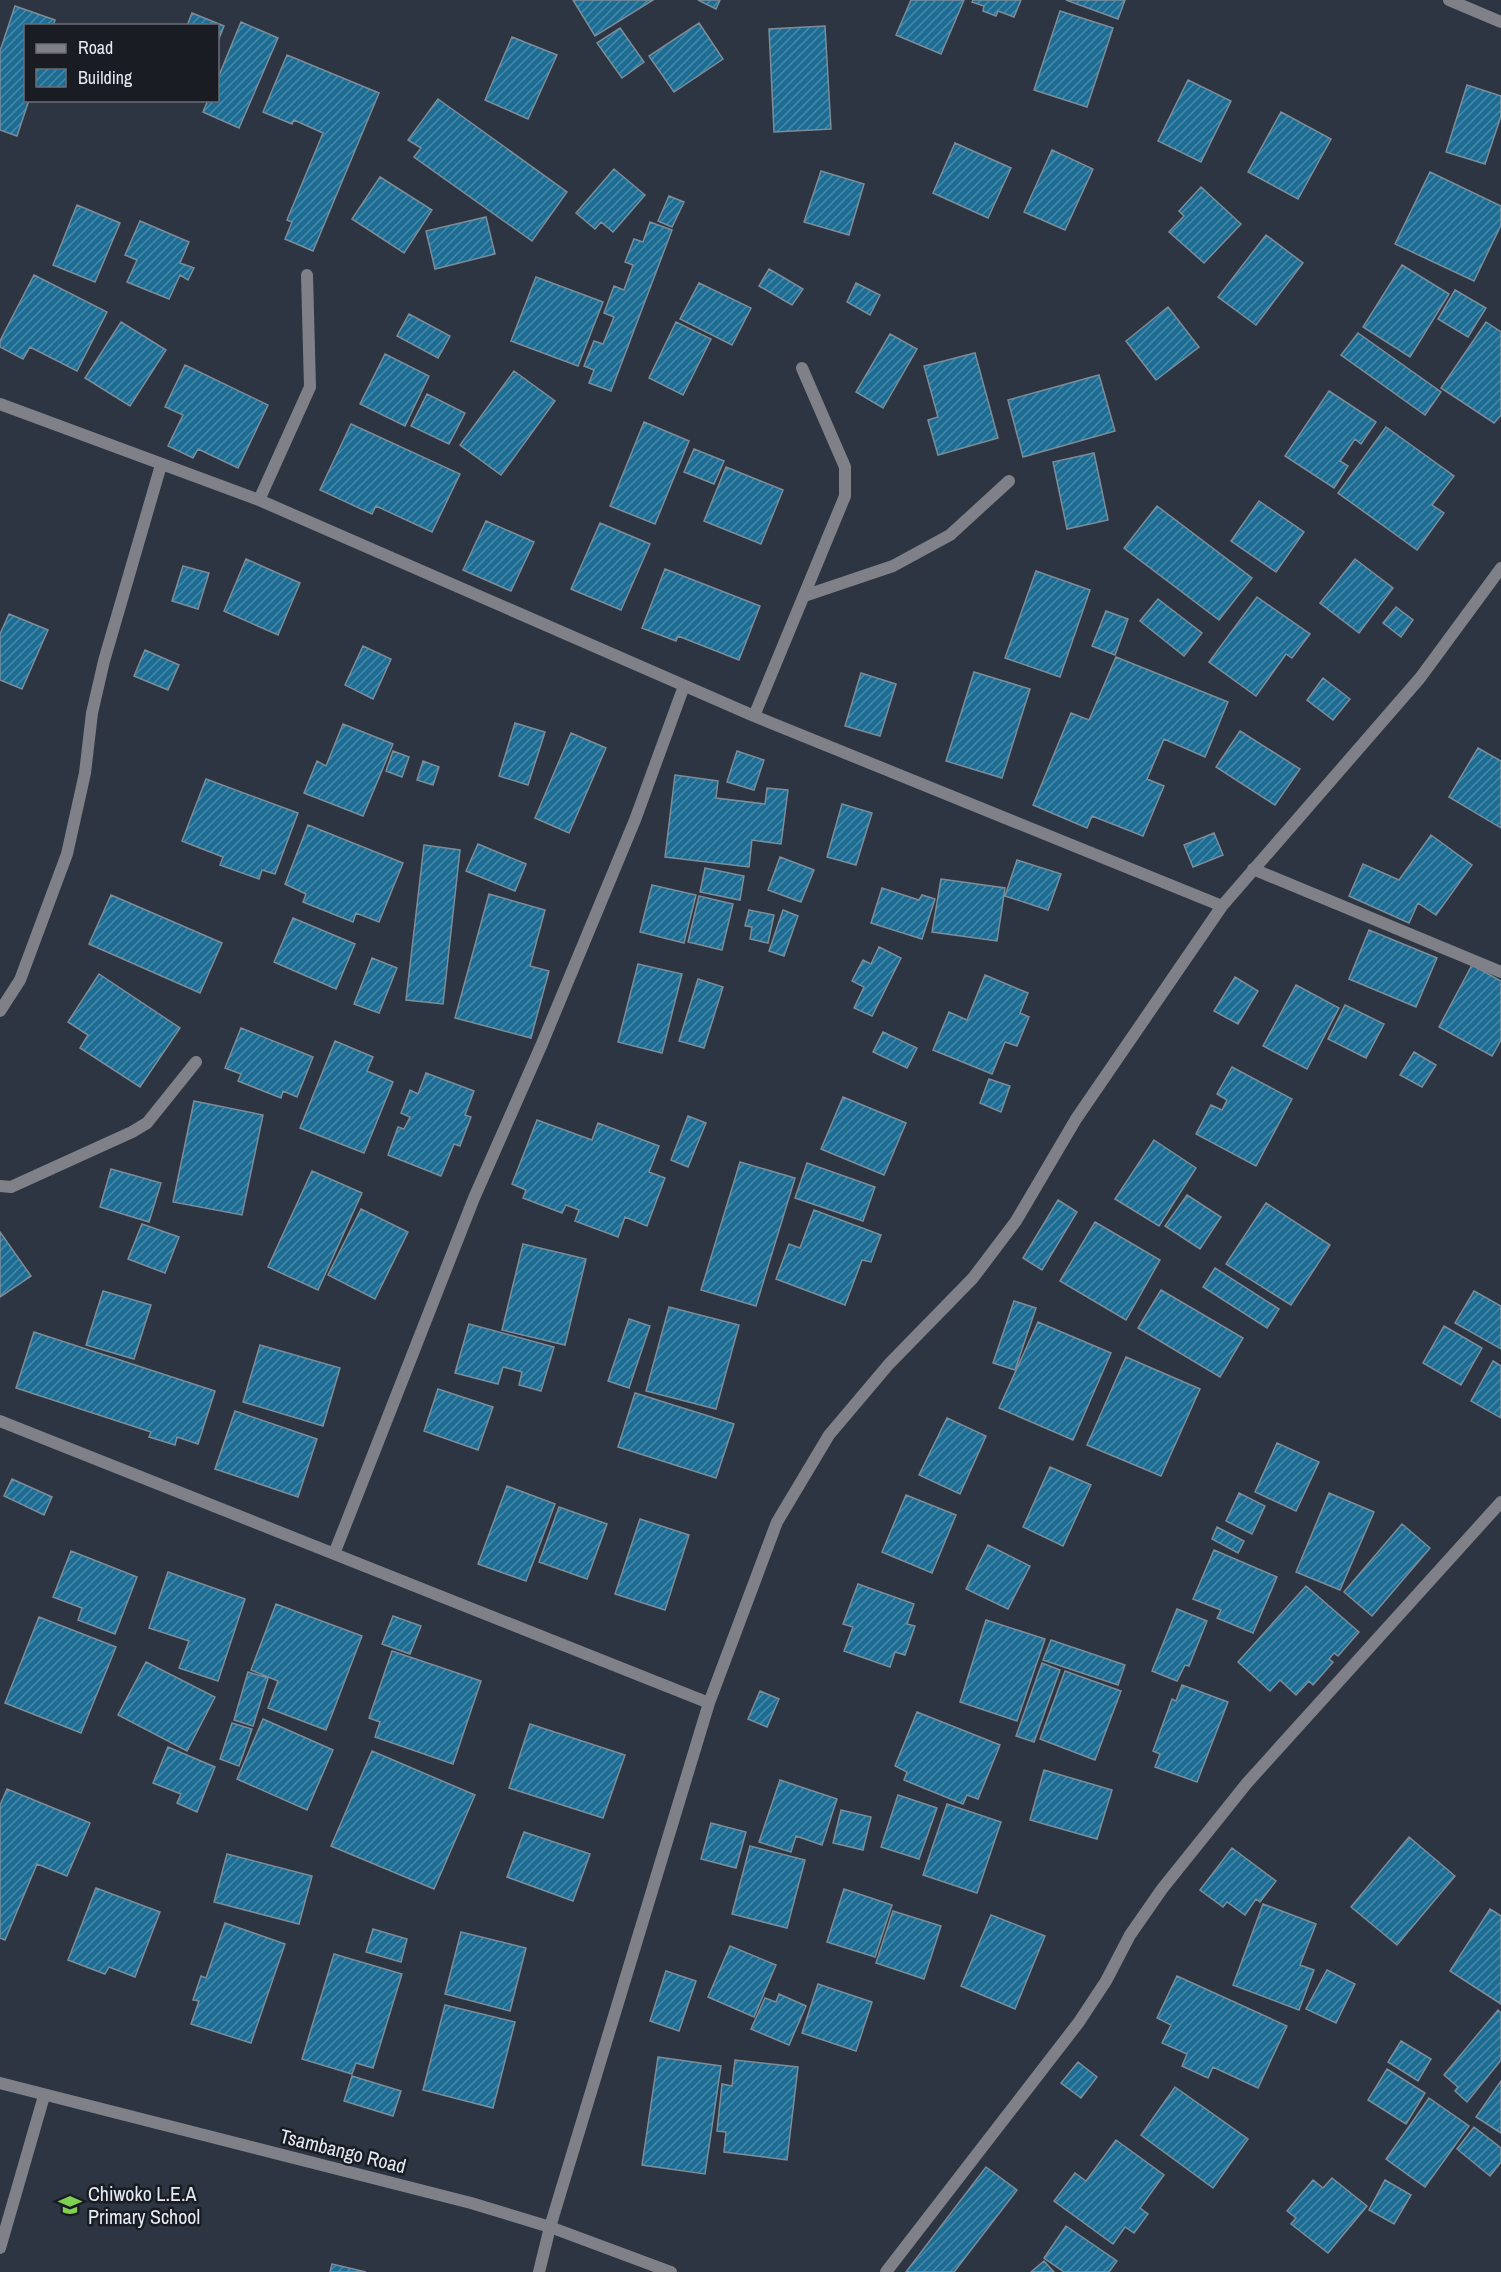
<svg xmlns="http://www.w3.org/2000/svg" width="1501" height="2272" font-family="'Archivo Narrow',sans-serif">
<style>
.building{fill:url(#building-hatch);stroke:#7c8d99;stroke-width:1.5}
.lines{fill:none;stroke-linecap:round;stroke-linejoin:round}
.service{stroke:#808088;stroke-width:12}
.minor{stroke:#808088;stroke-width:12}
.tertiary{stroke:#808088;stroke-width:12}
.labels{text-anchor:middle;stroke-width:5;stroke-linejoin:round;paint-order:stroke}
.street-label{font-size:20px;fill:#e5eaf3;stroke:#191c22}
.poi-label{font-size:20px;fill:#e5eaf3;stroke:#191c22;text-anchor:start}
</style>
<defs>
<pattern id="building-hatch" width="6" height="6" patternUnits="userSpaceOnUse" patternTransform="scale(1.5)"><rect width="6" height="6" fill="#1c6c93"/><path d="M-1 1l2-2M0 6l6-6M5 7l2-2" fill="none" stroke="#4888a8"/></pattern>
</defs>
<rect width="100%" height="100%" fill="#2d3542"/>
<path class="building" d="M573,0H653L595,36Z
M698,0H720L716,9Z
M911,0H964L941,54L896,35Z
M973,0H1021L1014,17L998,11L996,16L983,11L984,6L972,2Z
M1066,0H1125L1118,19Z
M15,6L55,20L53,26H26V100H29L17,136L0,130V51Z
M1060,11L1113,28L1087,107L1034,90Z
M192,13L224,26L218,41V26H187Z
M241,22L278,38L239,128L203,112L208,100H218V78Z
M699,23L723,59L674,92L649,56Z
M825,26L831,129L774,132L769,29Z
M620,28L644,62L622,78L597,43Z
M512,37L557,55L528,119L485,100Z
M287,55L379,93L313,251L285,239L292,222L287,220L323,133L294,120L292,124L263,112Z
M1188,80L1231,101L1201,162L1158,141Z
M1467,85L1501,96V116L1485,164L1446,152Z
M438,99L567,192L532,241L414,157L421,148L408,140Z
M1281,112L1331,139L1298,199L1248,172Z
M955,143L1011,168L988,218L933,193Z
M1052,150L1093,169L1065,230L1024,212Z
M614,169L645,195L613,232L601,222L595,229L576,213Z
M821,171L864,184L849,235L804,222Z
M1430,172L1501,206V225L1474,281L1395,244Z
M380,177L432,210L404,253L352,219Z
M1201,187L1241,224L1204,263L1169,232L1184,216L1179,211Z
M669,196L684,202L672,227L658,221Z
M77,205L120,223L95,282L53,265Z
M486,217L495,254L435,269L426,231Z
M140,221L189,242L180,263L194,268L188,280L180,275L169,299L127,282L137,260L125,255Z
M650,222L672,230L611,391L589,383L594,370L584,366L594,341L603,344L614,317L604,313L614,286L624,290L633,265L625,262L634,239L643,242Z
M1266,235L1303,263L1256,325L1218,297Z
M1402,265L1449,294L1410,357L1363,327Z
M769,269L803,289L792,305L759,286Z
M34,275L107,312L77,371L30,347L23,359L0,347V341Z
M536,277L603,302L578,366L511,341Z
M699,283L751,308L732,345L680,319Z
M856,283L880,295L870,315L847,302Z
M1455,290L1486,308L1468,337L1438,319Z
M1168,307L1199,347L1156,380L1126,341Z
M409,314L450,336L438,358L397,336Z
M121,322L166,350L130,406L85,378Z
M676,322L711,339L683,395L649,378Z
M1486,322L1501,332V415L1494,423L1441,388Z
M1358,333L1441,392L1425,415L1341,355Z
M890,334L917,349L883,408L856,392Z
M975,353L998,438L938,455L928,420L938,417L924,366Z
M385,354L429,376L405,426L360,404Z
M185,365L268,405L238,468L198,449L193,458L168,446L183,415L165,407Z
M514,371L555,401L501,475L460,445Z
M1099,375L1115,431L1023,457L1008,400Z
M1329,391L1376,422L1361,444L1355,439L1340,461L1348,466L1334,488L1285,456Z
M427,394L465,413L449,444L411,426Z
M644,422L689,441L655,524L610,506Z
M351,424L460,474L432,532L376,506L372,514L320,490Z
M1386,427L1454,476L1432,505L1444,513L1417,550L1338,493Z
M694,449L724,461L714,484L684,472Z
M1094,453L1108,520L1067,529L1053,462Z
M726,467L783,490L761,544L704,521Z
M1259,501L1304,532L1276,572L1231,541Z
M1157,506L1252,578L1219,620L1124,548Z
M486,521L534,542L511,591L463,570Z
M600,523L650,544L621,610L571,589Z
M246,559L300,583L278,635L224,611Z
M1355,559L1393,588L1359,633L1320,603Z
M183,566L209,573L198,609L172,601Z
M665,569L760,606L739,660L678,636L676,641L642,628Z
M1036,571L1090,590L1060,677L1005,658Z
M1257,597L1310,634L1292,658L1286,654L1256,696L1209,662Z
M1158,599L1202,633L1184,656L1140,621Z
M1396,607L1413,620L1401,637L1383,623Z
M1106,611L1128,619L1115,655L1092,646Z
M9,614L48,630L22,689L0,680V634Z
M363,646L391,659L373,699L345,685Z
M145,650L179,665L168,690L134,676Z
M1116,657L1228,702L1205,757L1164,739L1147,779L1164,786L1143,836L1092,816L1087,828L1033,805L1071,713L1089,720Z
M974,672L1030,689L1002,778L946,761Z
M861,673L896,684L880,736L845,726Z
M1323,678L1350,699L1333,720L1307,700Z
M515,723L545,732L528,785L499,776Z
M343,724L393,744L363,816L304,793L317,761L326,766Z
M1240,731L1300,769L1275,805L1216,767Z
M571,733L606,748L569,833L535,818Z
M1478,748L1501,761V828L1449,797Z
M393,751L409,757L402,777L386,771Z
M737,751L764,760L754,790L727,782Z
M423,761L439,767L433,785L417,780Z
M675,775L718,781L716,798L765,804L767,788L788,790L781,844L752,840L749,867L665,857Z
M206,779L298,813L275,874L262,870L259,879L220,865L223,857L182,841Z
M842,804L872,813L856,865L827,857Z
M308,825L403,863L379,922L356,913L353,922L303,902L306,894L285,884Z
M1214,833L1223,855L1193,867L1184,845Z
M1431,835L1472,865L1436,915L1418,903L1409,923L1349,896L1363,864L1399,880Z
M478,844L526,864L515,891L466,871Z
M424,845L460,850L443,1004L406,1000Z
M780,857L814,870L801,902L768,890Z
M1017,860L1061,874L1048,910L1005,896Z
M705,868L744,876L740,900L700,892Z
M941,879L1005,888L997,941L932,932Z
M652,885L696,895L684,943L640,932Z
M882,888L919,900L922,895L935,899L922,939L871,923Z
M489,894L545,910L530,966L549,971L531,1038L455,1018Z
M111,895L222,943L200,993L89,944Z
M699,896L733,904L722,950L688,942Z
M749,910L774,915L768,943L750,939L752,927L745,926Z
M783,910L798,916L784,956L769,951Z
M293,918L355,944L336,989L274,962Z
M1369,930L1437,958L1416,1007L1349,979Z
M879,947L901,958L872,1016L854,1008L864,987L852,981L863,960L871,964Z
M372,958L397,968L379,1013L354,1004Z
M638,964L682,974L662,1053L618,1042Z
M1472,965L1501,981V1040L1492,1056L1439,1027Z
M99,974L180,1028L140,1087L80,1048L88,1035L68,1022Z
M985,975L1028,993L1020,1013L1029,1017L1017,1046L1005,1042L992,1074L933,1050L949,1012L967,1020Z
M1235,977L1258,991L1238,1024L1214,1011Z
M698,979L723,987L704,1048L679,1041Z
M1296,985L1339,1008L1307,1069L1263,1046Z
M1345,1005L1384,1024L1366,1058L1328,1039Z
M241,1028L313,1057L297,1097L283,1091L281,1098L238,1081L241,1074L225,1068Z
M883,1032L917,1048L907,1068L873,1052Z
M335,1041L373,1057L367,1071L393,1082L364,1153L300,1128Z
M1414,1052L1436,1065L1422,1087L1400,1075Z
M1232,1067L1292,1099L1256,1166L1196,1134L1211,1105L1222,1110L1227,1100L1217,1094Z
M426,1073L474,1091L465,1115L471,1117L460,1146L454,1144L441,1176L388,1155L398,1127L404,1129L410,1117L401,1113L410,1090L418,1094Z
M989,1079L1010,1086L1001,1112L980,1103Z
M843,1097L906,1123L884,1175L821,1149Z
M194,1101L263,1115L242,1215L173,1202Z
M688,1116L706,1123L688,1167L671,1160Z
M537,1120L592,1140L598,1123L659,1146L649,1172L665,1178L647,1226L625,1217L618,1237L575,1221L579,1210L566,1205L562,1213L523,1198L526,1190L512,1184Z
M1154,1140L1196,1168L1159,1226L1115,1199Z
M740,1162L795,1178L756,1306L701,1290Z
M807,1163L875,1187L863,1221L795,1198Z
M111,1169L161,1183L149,1222L100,1207Z
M312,1171L362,1193L318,1290L268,1267Z
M1187,1195L1221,1217L1200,1249L1165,1226Z
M1058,1200L1077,1212L1042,1270L1023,1258Z
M1266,1203L1330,1245L1291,1305L1226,1264Z
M361,1209L408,1232L375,1299L328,1275Z
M814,1210L881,1235L871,1262L862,1260L845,1305L776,1279L789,1244L800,1248Z
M1095,1222L1160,1260L1126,1320L1060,1281Z
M142,1224L179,1237L165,1273L128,1259Z
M0,1232L31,1276L0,1297Z
M523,1244L586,1259L565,1345L502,1330Z
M1215,1268L1279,1309L1267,1328L1203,1287Z
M1161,1290L1243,1338L1220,1377L1138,1328Z
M103,1291L151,1305L134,1359L86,1345Z
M1474,1291L1501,1306V1349L1455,1323Z
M1014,1301L1036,1308L1015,1370L993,1363Z
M669,1307L739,1325L716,1409L646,1391Z
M629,1319L650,1326L629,1388L608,1381Z
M1038,1322L1111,1353L1073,1440L999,1408Z
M469,1324L554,1347L541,1391L519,1385L522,1372L503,1367L498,1384L455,1373Z
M1444,1326L1482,1348L1461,1385L1423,1363Z
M34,1332L215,1391L198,1444L177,1437L175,1445L149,1437L151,1432L16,1388Z
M260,1345L340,1368L323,1426L243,1402Z
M1126,1357L1200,1389L1161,1476L1087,1445Z
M1493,1361L1501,1366V1418L1471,1401Z
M438,1389L493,1407L478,1450L424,1431Z
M635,1393L734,1424L716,1478L618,1447Z
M235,1411L317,1439L298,1497L215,1469Z
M947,1418L986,1436L960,1494L919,1475Z
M1277,1443L1319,1462L1296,1511L1255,1492Z
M1050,1467L1091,1485L1063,1546L1023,1527Z
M12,1479L52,1497L44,1515L4,1496Z
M507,1486L555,1504L526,1581L478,1564Z
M1239,1493L1265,1506L1252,1534L1226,1521Z
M1329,1493L1374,1512L1340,1590L1296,1572Z
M906,1495L956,1515L932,1573L882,1552Z
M559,1507L607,1524L587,1579L539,1562Z
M640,1519L689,1535L665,1610L615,1594Z
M1402,1524L1430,1548L1372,1616L1344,1592Z
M1217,1527L1244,1541L1238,1553L1212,1539Z
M988,1545L1030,1566L1008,1609L966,1589Z
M1214,1550L1277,1577L1253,1633L1217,1618L1221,1610L1193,1599Z
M71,1551L137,1577L115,1634L78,1620L82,1608L53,1597Z
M168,1572L245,1599L218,1681L179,1668L189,1641L149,1628Z
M858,1584L914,1604L907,1624L915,1626L905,1655L895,1652L890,1667L844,1651L853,1627L843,1624Z
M1306,1586L1359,1632L1338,1656L1334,1653L1329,1659L1333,1662L1313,1685L1309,1681L1296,1695L1280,1680L1270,1691L1238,1662Z
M276,1604L362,1636L326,1730L268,1708L278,1681L251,1670Z
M1177,1609L1207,1621L1189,1666L1185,1665L1177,1681L1152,1671Z
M393,1616L421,1626L410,1654L382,1644Z
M39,1617L116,1647L81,1733L5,1703Z
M986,1620L1045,1639L1017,1721L960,1702Z
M1051,1640L1125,1665L1118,1685L1043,1660Z
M392,1651L481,1681L453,1764L375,1737L380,1722L369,1718Z
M146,1662L215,1697L187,1751L118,1715Z
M1042,1663L1060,1670L1034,1742L1016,1736Z
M1065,1671L1121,1691L1095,1760L1040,1739Z
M248,1672L268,1678L253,1726L234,1720Z
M1182,1685L1228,1702L1197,1782L1155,1767L1160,1754L1153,1751L1172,1699L1176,1701Z
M760,1691L779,1699L767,1727L748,1719Z
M917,1712L1000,1745L978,1799L967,1795L963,1804L904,1780L907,1772L895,1766Z
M263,1719L333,1750L307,1810L237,1779Z
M232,1723L252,1729L239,1766L220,1759Z
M530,1724L625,1755L603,1818L509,1788Z
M168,1747L215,1767L197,1812L177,1803L181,1794L153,1783Z
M372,1751L475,1795L434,1889L331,1846Z
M1044,1770L1112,1790L1097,1839L1030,1820Z
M780,1780L837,1799L822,1845L796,1836L791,1852L759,1842Z
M7,1789L90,1823L67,1876L37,1864L5,1940L0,1938V1805Z
M898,1795L937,1808L919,1859L881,1847Z
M947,1804L1001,1822L977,1893L923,1875Z
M841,1810L871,1817L863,1850L833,1843Z
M711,1823L746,1832L736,1868L701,1859Z
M524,1832L590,1854L573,1901L507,1877Z
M1409,1837L1455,1876L1397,1945L1351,1907Z
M750,1846L805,1860L787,1928L732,1914Z
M1232,1848L1276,1881L1260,1902L1256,1899L1245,1915L1227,1902L1223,1907L1200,1890Z
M227,1854L312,1876L299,1924L214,1902Z
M96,1888L160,1912L135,1977L109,1967L105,1974L68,1960Z
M844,1889L892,1905L875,1957L827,1942Z
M1263,1904L1316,1924L1300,1965L1314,1970L1299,2010L1233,1985Z
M1490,1909L1501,1916V2004L1450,1971Z
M893,1911L941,1926L924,1979L876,1963Z
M991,1915L1045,1936L1015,2009L961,1986Z
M225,1923L285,1944L251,2043L191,2024L199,2001L193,2000L201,1976L206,1978Z
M373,1929L407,1939L401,1962L366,1952Z
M461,1932L526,1948L510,2011L445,1994Z
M730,1946L776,1965L754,2017L708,1997Z
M334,1954L402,1974L373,2068L356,2063L352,2074L302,2059Z
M1327,1970L1355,1984L1336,2023L1306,2009Z
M666,1971L696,1981L679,2031L650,2021Z
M1177,1976L1287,2026L1258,2088L1213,2067L1208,2078L1182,2066L1187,2054L1162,2043L1171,2025L1157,2018Z
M818,1984L872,2002L856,2051L802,2033Z
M779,1994L806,2006L789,2045L751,2029L765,1998L776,2002Z
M445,2005L515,2022L493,2108L423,2090Z
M1498,2010L1501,2013V2060L1467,2102L1455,2091L1458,2087L1444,2075Z
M1401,2041L1431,2059L1418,2081L1388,2062Z
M658,2057L721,2066L705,2174L642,2165Z
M735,2060L798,2067L787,2160L724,2152L726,2132L717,2131L722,2084L732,2086Z
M1078,2062L1097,2077L1081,2098L1061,2083Z
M1387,2069L1425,2093L1406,2124L1368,2100Z
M352,2076L401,2091L393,2116L344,2101Z
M1501,2081V2133L1476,2117Z
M1175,2087L1248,2139L1213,2188L1141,2135Z
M1429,2098L1469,2126L1425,2187L1386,2159Z
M1474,2127L1501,2148V2162L1490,2176L1457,2149Z
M1116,2140L1164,2175L1140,2208L1148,2214L1134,2233L1125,2227L1113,2244L1054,2201L1075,2173L1086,2181Z
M986,2167L1017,2190L954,2272H906Z
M1332,2178L1367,2206L1328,2253L1291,2224L1296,2218L1287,2211L1313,2180L1323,2188Z
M1385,2180L1411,2195L1394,2224L1369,2210Z
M1066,2226L1117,2261L1109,2272H1064L1044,2258Z
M1044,2261L1054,2272H1031Z
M332,2264L366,2272H330Z"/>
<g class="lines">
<path class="service" d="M0,1186L11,1187L132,1132L147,1123L196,1062
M0,2248L44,2096
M539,2272L550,2227"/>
<path class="minor" d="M1449,0L1501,22
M0,404L259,500L754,716L1222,906
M259,500L310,387L307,275
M804,596L893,566L950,535L1009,481
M754,716L845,496V467L802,368
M1253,869L1501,972
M0,1011L20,980L67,854L85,773L92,713L104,661L161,465
M0,1421L709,1703
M334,1554L474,1198L541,1046L635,820L684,686
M550,2227L709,1703L777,1522L829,1435L889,1364L973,1278L1016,1221L1076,1119L1222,906L1420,678L1501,568
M886,2272L1079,2022L1106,1981L1130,1935L1162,1889L1247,1783L1501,1502"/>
<path class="tertiary" d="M0,2083L471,2203L550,2227L671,2272"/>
</g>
<defs>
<g id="school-bare" transform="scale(1.8)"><path d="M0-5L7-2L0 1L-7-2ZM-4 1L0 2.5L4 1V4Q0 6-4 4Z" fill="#80d052" stroke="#191c22" stroke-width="2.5" paint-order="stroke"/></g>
</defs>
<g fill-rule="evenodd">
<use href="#school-bare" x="70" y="2205"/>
</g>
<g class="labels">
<g class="street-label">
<text transform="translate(343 2151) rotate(14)" y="7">Tsambango Road</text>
</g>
<g class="poi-label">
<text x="88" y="2201">Chiwoko L.E.A<tspan x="88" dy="23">Primary School</tspan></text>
</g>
</g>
<rect x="24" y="24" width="195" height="78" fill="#191c22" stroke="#6b6e76" stroke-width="1.5"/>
<rect x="36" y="44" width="30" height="9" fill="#808088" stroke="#6b6e76" stroke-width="1.5"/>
<text x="78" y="54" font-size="18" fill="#e5eaf3">Road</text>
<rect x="36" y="69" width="30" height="18" fill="url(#building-hatch)" stroke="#6b6e76" stroke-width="1.5"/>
<text x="78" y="84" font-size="18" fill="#e5eaf3">Building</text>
</svg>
